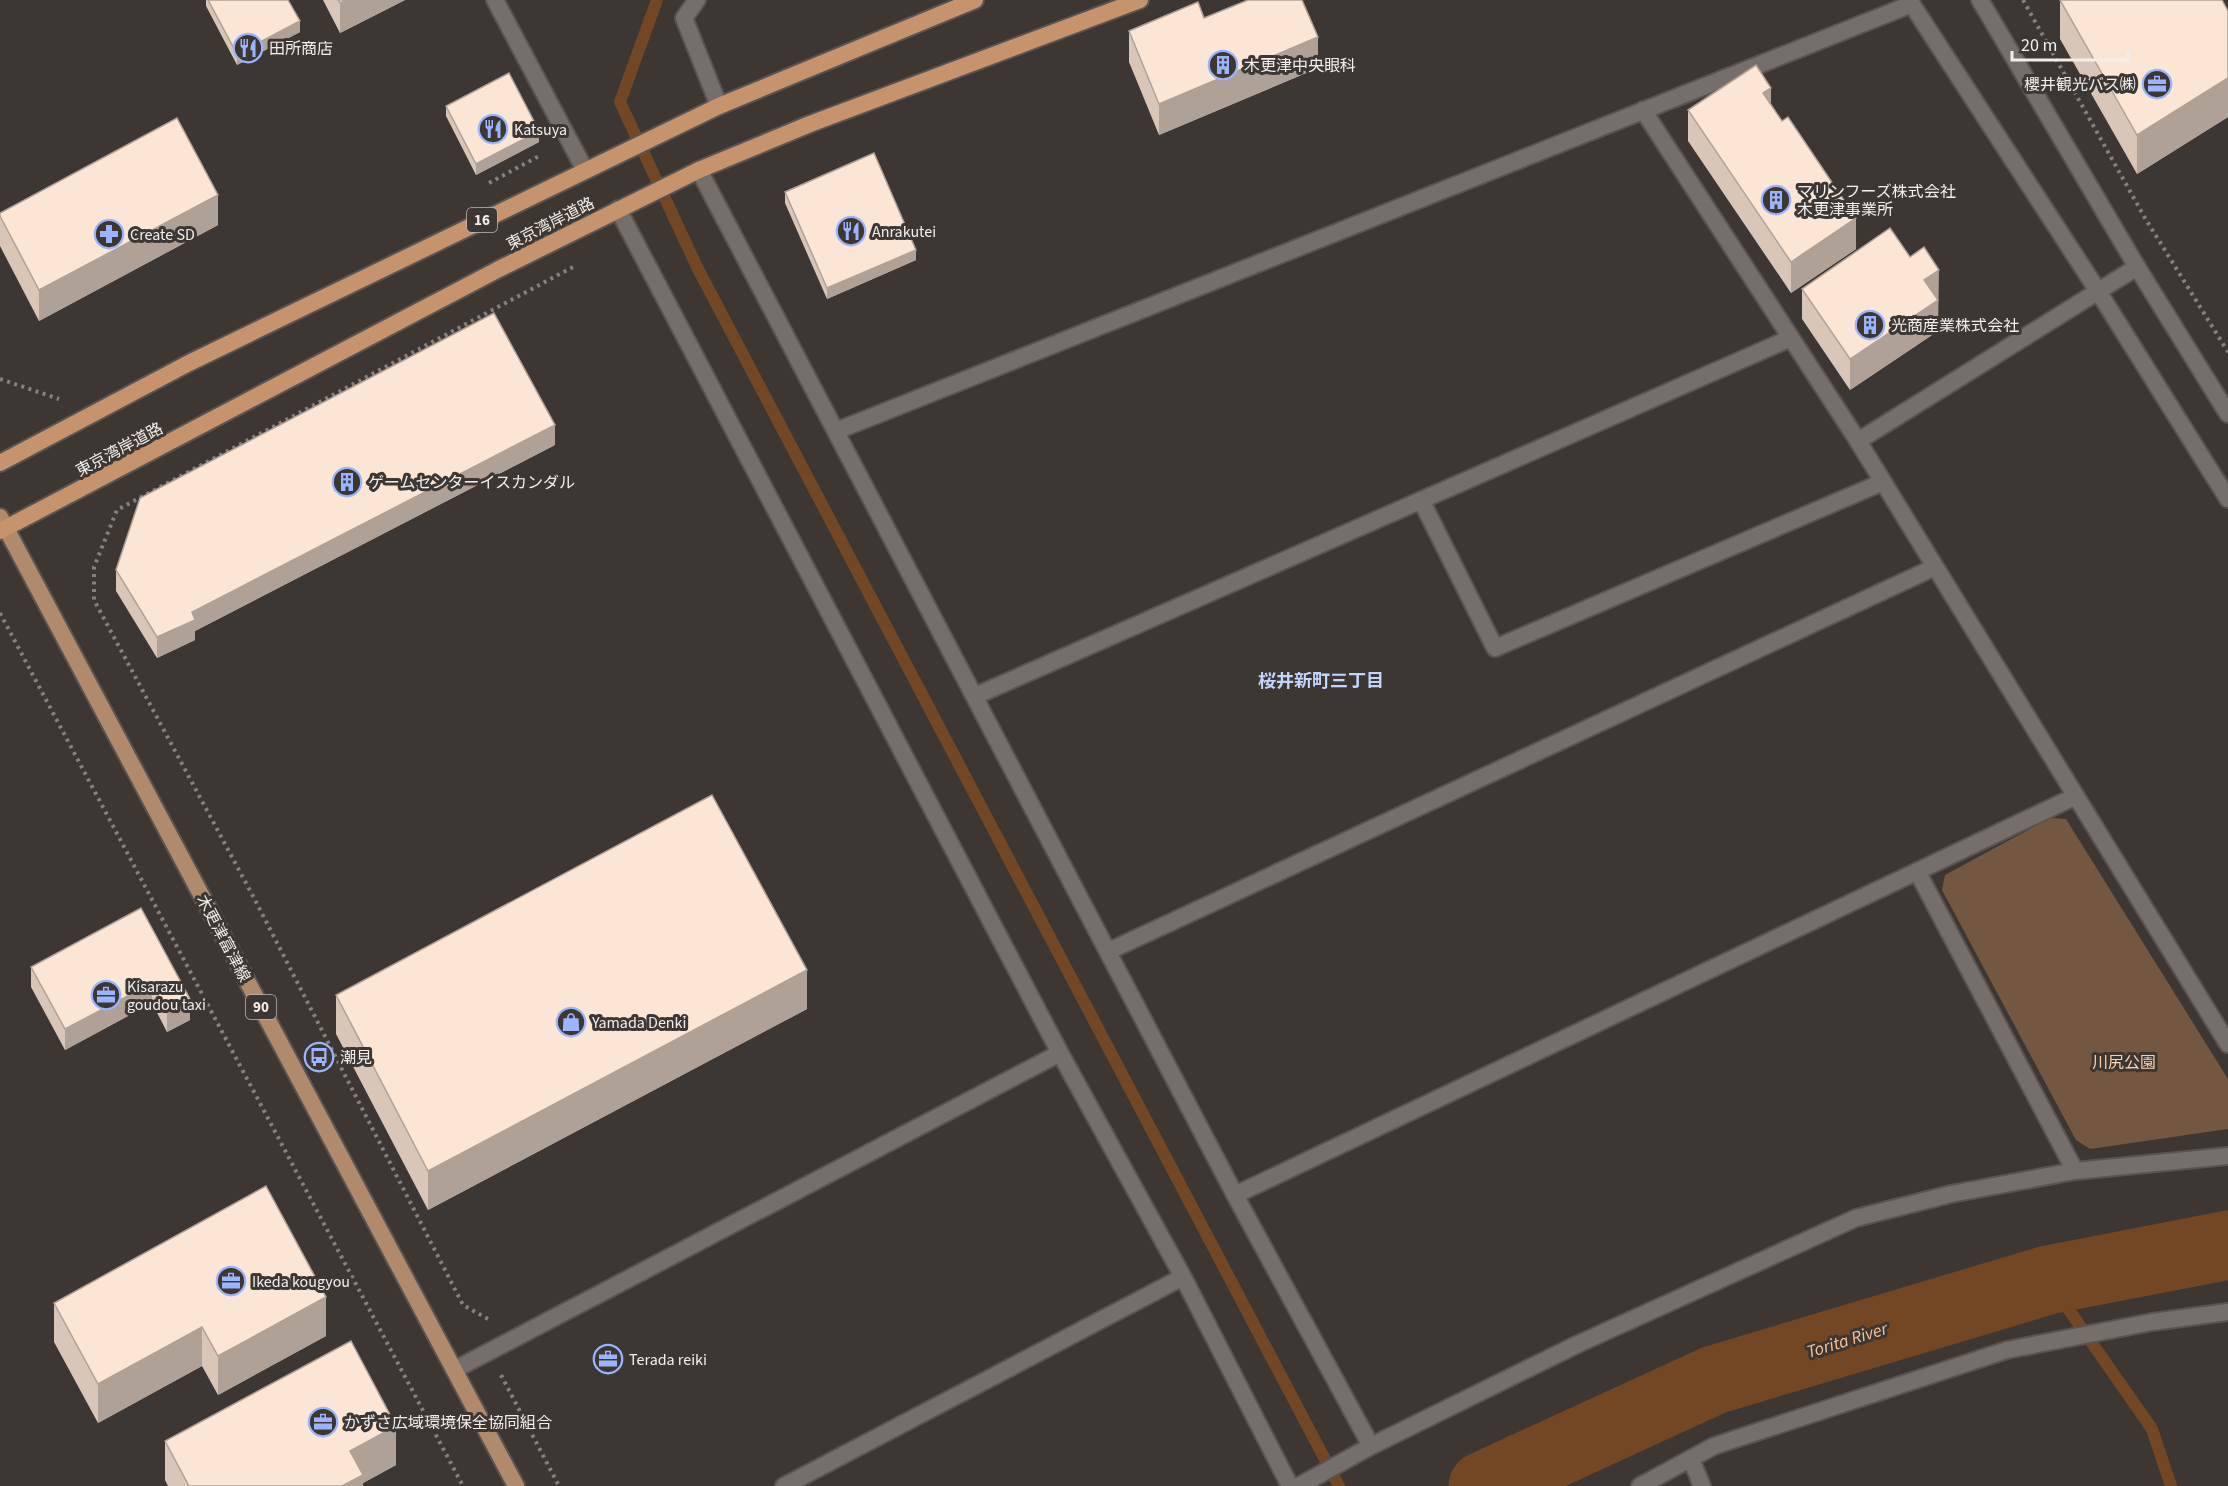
<svg xmlns="http://www.w3.org/2000/svg" width="2228" height="1486" font-family="'Source Sans 3','Noto Sans JP',sans-serif">
<style>
.green{fill:#745741}
.lines{fill:none;stroke-linecap:round;stroke-linejoin:round}
.stream{stroke:#734723;stroke-width:12}
.river{stroke:#734723;stroke-width:69}
.service-casing{stroke:#595451;stroke-width:20}
.minor-casing{stroke:#595451;stroke-width:20}
.tertiary-casing{stroke:#595451;stroke-width:20}
.primary-casing{stroke:#595451;stroke-width:20}
.trunk-casing{stroke:#595451;stroke-width:20}
.path{stroke:#85817e;stroke-width:4;stroke-dasharray:3 4.5;stroke-linecap:butt}
.service{stroke:#746f6a;stroke-width:16}
.minor{stroke:#746f6a;stroke-width:16}
.tertiary{stroke:#746f6a;stroke-width:16}
.primary{stroke:#b18a6b;stroke-width:16}
.trunk{stroke:#c6936c;stroke-width:16}
.wall{fill:#d8c6b8}
.shaded-wall{fill:#b0a196}
.building{fill:#fbe6d6;stroke:#b0a196;stroke-width:1.5}
.labels{text-anchor:middle;stroke-width:6;stroke-linejoin:round;paint-order:stroke}
.shield{fill:#3c3733;stroke:#bbb7b4;stroke-width:1.5}
.shield-label{font-size:15px;font-weight:bold;fill:#f1eeec}
.poi-label{font-size:16px;fill:#f1eeec;stroke:#3c3733;text-anchor:start}
.street-label{font-size:16px;fill:#f1eeec;stroke:#3c3733}
.park-label{font-size:16px;fill:#fcd0b0;stroke:#3c3733}
.neighbourhood-label{font-size:18px;font-weight:bold;fill:#c2d3fc;stroke:#3c3733}
.water-label{font-size:18px;font-style:italic;fill:#fac196;stroke:#3c3733}
</style>
<rect width="100%" height="100%" fill="#3c3733"/>
<path class="green" d="M2050,818L2066,819L2228,1079V1129L2090,1149L2076,1140L1942,890L1945,875Z"/>
<g class="lines">
<path class="stream" d="M657,0L620,102L698,269L1339,1486
M2048,1280L2152,1429L2171,1486"/>
<path class="river" d="M1483,1486L1714,1380L2048,1280L2228,1245"/>
<g class="service-casing">
<path id="service" d="M1691,1459L1702,1486"/>
</g>
<g class="minor-casing">
<path id="minor" d="M495,0L585,170
M697,0L684,18L719,106
M1643,110L1858,441L2228,1044
M699,170L1235,1195L1371,1446L1578,1344L1856,1218L1951,1194L2075,1171L2228,1156
M618,209L1060,1053L1183,1277L1290,1486
M836,431L1912,4
M1858,441L2137,267
M1421,500L1495,648L1883,482
M975,696L1791,338
M1917,871L2075,1171
M1109,951L1935,567
M1235,1195L2076,796
M454,1370L1060,1053
M784,1486L1183,1277
M1299,1486L1371,1446
M1640,1486L1714,1446L2007,1350L2152,1322L2228,1312"/>
</g>
<g class="tertiary-casing">
<path id="tertiary" d="M1909,0L2098,291L2228,499
M1980,0L2137,267L2228,414"/>
</g>
<g class="primary-casing">
<path id="primary" d="M0,517L516,1486"/>
</g>
<g class="trunk-casing">
<path id="trunk" d="M0,463L189,363L719,106L975,0
M0,531L499,269L699,170L810,124L1140,0"/>
</g>
<path class="path" d="M2023,0L2145,218L2228,352
M489,183L541,155
M0,379L59,399
M0,613L463,1486
M488,1319L463,1305L254,898L94,600V567L117,510L573,267
M501,1375L559,1486"/>
<use href="#service" class="service"/>
<use href="#minor" class="minor"/>
<use href="#tertiary" class="tertiary"/>
<use href="#primary" class="primary"/>
<use href="#trunk" class="trunk"/>
</g>
<path class="wall" d="M206,0H288L300,32L237,65L206,6Z
M323,0H405L340,33Z
M2060,0L2228,11V117L2137,174L2060,39Z
M1204,18L1318,68L1159,135L1129,62V31Z
M1771,105L1856,249L1791,293L1688,141V110Z
M446,106L539,142L476,175L446,116Z
M785,192L916,260L827,299L785,203Z
M0,213L218,225L39,321L0,246Z
M1802,289L1939,300L1938,301V331L1850,390L1802,319Z
M555,445L195,631V640L157,658L116,591V570Z
M141,908L190,1020L167,1032L152,1003L65,1050L31,987V967Z
M336,995L807,1009L428,1210L336,1034Z
M54,1303L326,1336L218,1395L202,1366L98,1423L54,1342Z
M165,1441L396,1465L363,1483V1486H168L165,1480Z"/>
<path class="shaded-wall" d="M346,0H405L340,33V3Z
M300,21V32L237,65V54Z
M1318,37V68L1159,135V104Z
M2228,78V117L2137,174V135Z
M1771,88V118L1763,93Z
M539,131V142L476,175V164Z
M218,195V225L39,321V290Z
M1856,218V249L1791,293V262Z
M916,250V260L827,299V288Z
M1939,270L1938,331L1850,390V359L1924,280Z
M555,425V445L195,631V640L157,658V637L192,612Z
M807,970V1009L428,1210V1171Z
M152,983V1003L65,1050V1029Z
M190,999V1020L167,1032V1012Z
M326,1297V1336L218,1395V1356Z
M202,1327V1366L98,1423V1384Z
M396,1426V1465L363,1483V1486H342L350,1451Z"/>
<path class="building" d="M208,0H288L300,21L237,54Z
M338,0H346L340,3Z
M1248,0H1302L1318,37L1159,104L1129,31L1198,2L1204,18Z
M2060,0H2222L2228,11V78L2137,135Z
M1756,65L1771,88L1763,93L1782,121L1788,117L1856,218L1791,262L1688,110Z
M509,73L539,131L476,164L446,106Z
M177,118L218,195L39,290L0,216V213Z
M874,153L916,250L827,288L785,192Z
M1890,228L1910,257L1924,247L1939,270L1924,280L1938,300L1850,359L1802,289Z
M494,313L555,425L192,612L195,620L157,637L116,570L140,498Z
M712,795L807,970L428,1171L336,995Z
M141,908L190,999L167,1012L152,983L65,1029L31,967Z
M266,1186L326,1297L218,1356L202,1327L98,1384L54,1303Z
M351,1341L396,1426L350,1451L363,1475L342,1486H189L165,1441Z"/>
<defs>
<g id="restaurant-ring" transform="scale(1.5)"><circle r="9.5" fill="#3c3733" stroke="#9ab5fd" stroke-width="1.5"/><path d="M-5-6h1v4h1v-4h1v4h1v-4h1v5L-1.5 .5V6h-2V.5L-5-1ZM5-6V6H3V1.5H1.5Q1.5-4 5-6Z" fill="#9ab5fd"/></g>
<g id="building-ring" transform="scale(1.5)"><circle r="9.5" fill="#3c3733" stroke="#9ab5fd" stroke-width="1.5"/><path d="M-4-6H4V6H1V3H-1V6H-4ZM-2.5-4.3h1.7v1.8h-1.7ZM.8-4.3h1.7v1.8H.8ZM-2.5-1h1.7V.8h-1.7ZM.8-1h1.7V.8H.8Z" fill="#9ab5fd"/></g>
<g id="office-ring" transform="scale(1.5)"><circle r="9.5" fill="#3c3733" stroke="#9ab5fd" stroke-width="1.5"/><path d="M-6-3h4V-5.5h4V-3h4V5H-6ZM-1-4.5V-3h2v-1.5ZM-6 0V1H6V0Z" fill="#9ab5fd"/></g>
<g id="pharmacy-ring" transform="scale(1.5)"><circle r="9.5" fill="#3c3733" stroke="#9ab5fd" stroke-width="1.5"/><path d="M-2-6h4v4h4v4h-4v4h-4v-4h-4v-4h4Z" fill="#9ab5fd"/></g>
<g id="shop-ring" transform="scale(1.5)"><circle r="9.5" fill="#3c3733" stroke="#9ab5fd" stroke-width="1.5"/><path d="M-5-2.5h2.3a2.7 3.5 0 0 1 5.4 0H5L5.5 6h-11ZM-1.5-2.5h3a1.5 2.3 0 0 0-3 0Z" fill="#9ab5fd"/></g>
<g id="bus-ring" transform="scale(1.5)"><circle r="9.5" fill="#3c3733" stroke="#9ab5fd" stroke-width="1.5"/><path d="M-5-6H5V4H4V6H2V4H-2V6H-4V4H-5ZM-3.5-4V0h7V-4ZM-3.5 1.2v1.5H-2V1.2ZM2 1.2v1.5H3.5V1.2Z" fill="#9ab5fd"/></g>
</defs>
<g fill-rule="evenodd">
<use href="#restaurant-ring" x="248" y="48"/>
<use href="#building-ring" x="1223" y="65"/>
<use href="#office-ring" x="2157" y="84"/>
<use href="#restaurant-ring" x="493" y="129"/>
<use href="#building-ring" x="1776" y="200"/>
<use href="#restaurant-ring" x="851" y="231"/>
<use href="#pharmacy-ring" x="109" y="234"/>
<use href="#building-ring" x="1870" y="325"/>
<use href="#building-ring" x="347" y="482"/>
<use href="#office-ring" x="106" y="995"/>
<use href="#shop-ring" x="571" y="1022"/>
<use href="#bus-ring" x="319" y="1057"/>
<use href="#office-ring" x="231" y="1281"/>
<use href="#office-ring" x="608" y="1359"/>
<use href="#office-ring" x="323" y="1422"/>
</g>
<g class="labels">
<g class="shield">
<rect x="467" y="208" width="30" height="24" rx="4.5"/>
<rect x="246" y="995" width="30" height="24" rx="4.5"/>
</g>
<g class="shield-label">
<text x="482" y="225">16</text>
<text x="261" y="1012">90</text>
</g>
<g class="poi-label">
<text x="269" y="54">田所商店</text>
<text x="1244" y="71">木更津中央眼科</text>
<text x="2136" y="90" text-anchor="end">櫻井観光バス㈱</text>
<text x="514" y="135">Katsuya</text>
<text x="1797" y="197">マリンフーズ株式会社<tspan x="1797" dy="18">木更津事業所</tspan></text>
<text x="872" y="237">Anrakutei</text>
<text x="130" y="240">Create SD</text>
<text x="1891" y="331">光商産業株式会社</text>
<text x="368" y="488">ゲームセンターイスカンダル</text>
<text x="127" y="992">Kisarazu<tspan x="127" dy="18">goudou taxi</tspan></text>
<text x="592" y="1028">Yamada Denki</text>
<text x="340" y="1063">潮見</text>
<text x="252" y="1287">Ikeda kougyou</text>
<text x="629" y="1365">Terada reiki</text>
<text x="344" y="1428">かずさ広域環境保全協同組合</text>
</g>
<g class="street-label">
<text transform="translate(550 223) rotate(-27)" y="6">東京湾岸道路</text>
<text transform="translate(119 449) rotate(-28)" y="6">東京湾岸道路</text>
<text transform="translate(224 938) rotate(62)" y="6">木更津富津線</text>
</g>
<g class="park-label">
<text x="2124" y="1068">川尻公園</text>
</g>
<g class="neighbourhood-label">
<text x="1321" y="687">桜井新町三丁目</text>
</g>
<g class="water-label">
<text transform="translate(1847 1340) rotate(-17)" y="6">Torita River</text>
</g>
</g>
<path d="M2012 51v9h116v-9" fill="none" stroke="#f1eeec" stroke-width="3"/>
<text x="2021" y="51" font-size="18" fill="#f1eeec" stroke="#3c3733" stroke-width="4.5" paint-order="stroke">20 m</text>
</svg>
